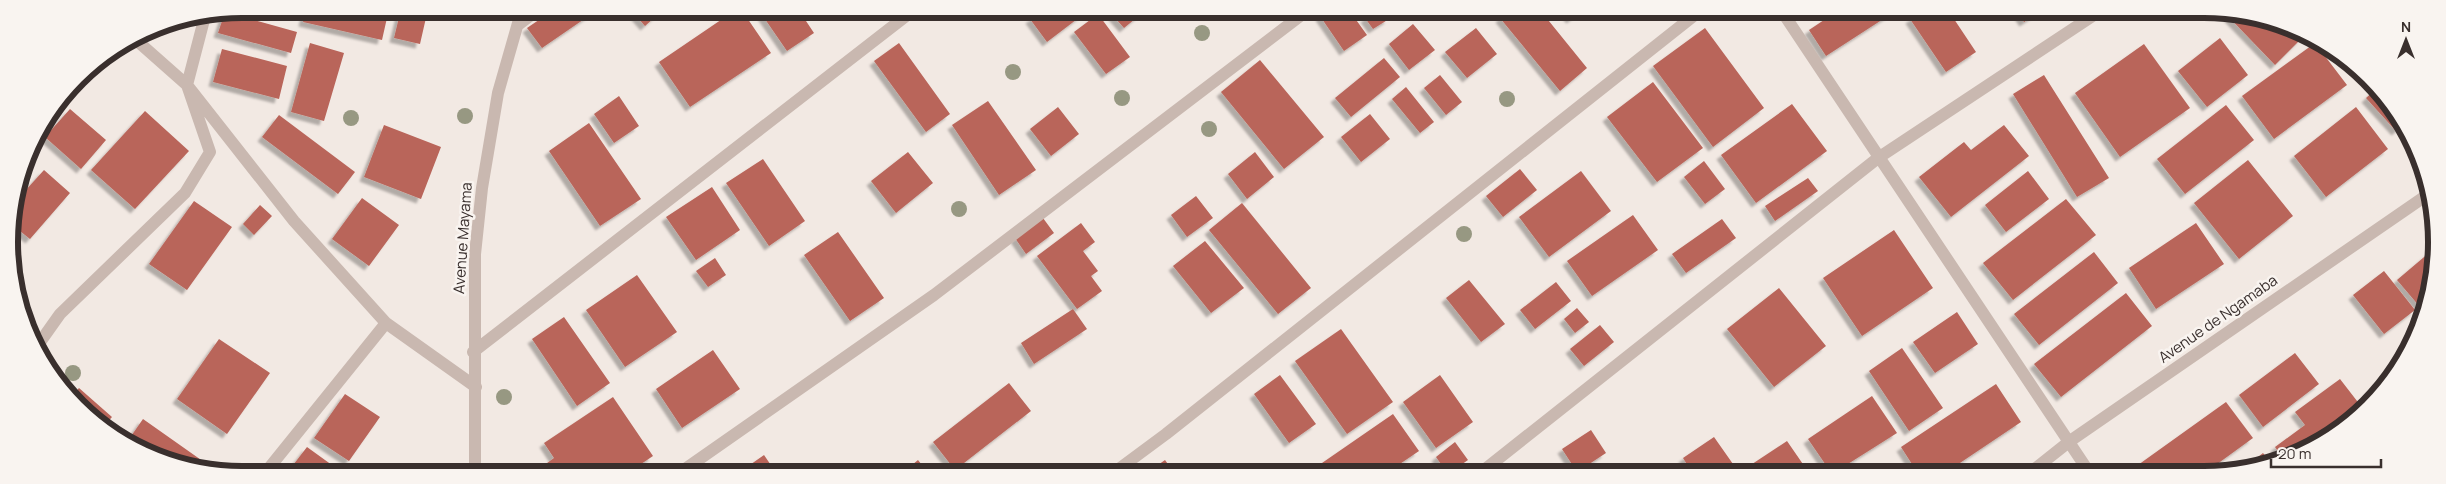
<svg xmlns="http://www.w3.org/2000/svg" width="2446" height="484" font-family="Manrope,sans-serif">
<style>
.building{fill:#b9655a;filter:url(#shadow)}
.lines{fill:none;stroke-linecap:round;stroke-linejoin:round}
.minor{stroke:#c9b8b0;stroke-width:12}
.tree{fill:#979882}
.labels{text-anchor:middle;stroke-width:5;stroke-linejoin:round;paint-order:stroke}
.street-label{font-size:15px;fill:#392f2d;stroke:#f9f4f0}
.rim{fill:none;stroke:#392f2d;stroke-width:6}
</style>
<defs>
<filter id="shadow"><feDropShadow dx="-4.5" dy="4.5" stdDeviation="1" flood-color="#0004"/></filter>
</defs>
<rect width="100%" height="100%" fill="#f2e9e3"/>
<path class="building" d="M306,9H389L382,40L303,22Z
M401,9H428L420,44L394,38Z
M555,9H590L593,13L542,48L527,28Z
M630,9H664L645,26Z
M737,9H741L771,53L690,107L659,62Z
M758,9H798L814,33L787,51Z
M1043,10H1089L1047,42L1030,19Z
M1108,10H1146L1124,28Z
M1328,10H1349L1367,35L1344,51L1320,16Z
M1377,10H1382L1389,19L1373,29L1365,18Z
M1510,10H1540L1587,68L1560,91L1500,18Z
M1563,10H1583L1571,19Z
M1839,10H1888L1891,14L1826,56L1809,30Z
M1923,10H1948L1976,52L1946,72L1910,19Z
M2016,10L2041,11L2024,22Z
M2223,11H2234L2296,32L2302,38L2275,65Z
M225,12L297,32L291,53L218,33Z
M1098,14L1130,57L1106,74L1074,32Z
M1413,24L1435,50L1409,70L1389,44Z
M1476,28L1497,54L1467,78L1445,52Z
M1705,28L1764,108L1713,147L1653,66Z
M2220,38L2248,75L2207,107L2178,71Z
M310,43L344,53L324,121L291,112Z
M899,43L950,114L926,132L874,61Z
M2315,43L2347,85L2274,139L2242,96Z
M2144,44L2190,108L2120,157L2075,93Z
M222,49L287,66L279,99L213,82Z
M1384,58L1400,77L1351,117L1335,98Z
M1260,60L1324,137L1284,169L1221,92Z
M1440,75L1462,102L1446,115L1424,88Z
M2044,75L2109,178L2077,197L2013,94Z
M1653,82L1703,148L1657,182L1607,117Z
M1406,87L1434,122L1420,133L1392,99Z
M2376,89L2389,100L2402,126L2396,131L2366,98Z
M619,96L639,126L614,143L594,114Z
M988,101L1036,170L999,195L952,125Z
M1792,104L1827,151L1756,203L1721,155Z
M2226,105L2254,140L2185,194L2157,159Z
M1058,107L1079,134L1051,156L1030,129Z
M2356,107L2388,149L2326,197L2294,156Z
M70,109L106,140L81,169L45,137Z
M145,111L189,151L135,209L91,170Z
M1370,114L1390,139L1361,162L1341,137Z
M279,115L355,172L338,194L262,137Z
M589,123L641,199L600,226L549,151Z
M384,125L441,147L421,199L364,177Z
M2004,125L2029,156L1951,217L1919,177L1964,142L1971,150Z
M908,152L933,183L896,213L871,181Z
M1255,152L1274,177L1247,199L1228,174Z
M763,159L805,221L769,246L726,183Z
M2248,160L2293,216L2239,259L2194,203Z
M1704,161L1725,189L1705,204L1684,177Z
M1520,169L1537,190L1503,217L1486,196Z
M44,170L70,193L30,239L10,223L15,202Z
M1581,171L1611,211L1549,257L1519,217Z
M2028,171L2049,199L2006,232L1985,205Z
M1808,178L1818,191L1775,221L1765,206Z
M712,187L740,230L696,260L666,217Z
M1196,196L1213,218L1187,237L1171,215Z
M362,198L399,225L369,266L332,239Z
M2066,199L2096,235L2013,300L1983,263Z
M194,201L232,227L187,290L149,264Z
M1242,203L1311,288L1278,314L1209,230Z
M260,205L272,216L254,235L243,224Z
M1633,215L1658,250L1592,296L1567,261Z
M1043,218L1054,233L1026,254L1015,238Z
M1722,219L1736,238L1686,273L1672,254Z
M1081,223L1095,242L1083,251L1098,271L1091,276L1102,291L1077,309L1037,256Z
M2196,223L2224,264L2156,309L2129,268Z
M1894,230L1933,288L1862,336L1823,278Z
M838,232L884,298L850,321L804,255Z
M1205,241L1244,288L1211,313L1173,266Z
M2094,252L2118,283L2039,345L2014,314Z
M2430,252L2434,257L2435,272L2426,301L2420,307L2397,280Z
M715,258L726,275L708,287L696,271Z
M2384,271L2415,310L2384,334L2353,295Z
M637,275L677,332L625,367L586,310Z
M1469,280L1505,324L1481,342L1446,298Z
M1556,282L1571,301L1535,329L1520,310Z
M1779,288L1826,346L1774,387L1727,329Z
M2126,293L2152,326L2061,397L2034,364Z
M1577,308L1589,322L1575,333L1564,319Z
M1073,309L1087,329L1034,364L1021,343Z
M1957,312L1978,344L1935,373L1913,342Z
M564,317L610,383L577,406L532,339Z
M1600,325L1614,342L1584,366L1570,349Z
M1341,329L1393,402L1347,434L1295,361Z
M219,339L270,373L227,434L177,399Z
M1902,348L1943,408L1909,431L1869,371Z
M713,350L740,389L682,428L656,389Z
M2295,353L2319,384L2263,427L2239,395Z
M2395,367L2396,369L2374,399L2368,392Z
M1280,375L1316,424L1289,443L1254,394Z
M1440,375L1473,422L1436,448L1403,402Z
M2340,379L2364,410L2294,457L2284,460L2275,447L2305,425L2295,412Z
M1009,383L1031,411L955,470L933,442Z
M1996,384L2021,422L1942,475H1919L1901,447Z
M79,388L112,417L105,425L70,398Z
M345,394L380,417L349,461L314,438Z
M1872,396L1897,433L1832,474L1808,439Z
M613,397L653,456L626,474H532L554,458L544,443Z
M2226,402L2253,438L2202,475H2124Z
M1393,414L1419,451L1385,474H1329L1322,463Z
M143,419L204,462L199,469L139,451L127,442Z
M1591,430L1606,453L1577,472L1562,449Z
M1714,437L1733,464L1718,474H1693L1683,458Z
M1787,441L1807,470L1800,474H1737Z
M1455,442L1468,460L1448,474L1436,457Z
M307,447L343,473H287Z
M2263,453L2271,463L2251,467L2249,464Z
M764,455L777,474H737Z
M918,460L929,474H901Z
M1165,460L1175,474H1145Z"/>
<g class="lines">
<path class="minor" d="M1781,10L2091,475
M518,25L539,9
M135,39L187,85L294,221L386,323L476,387
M38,345L60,314L185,193L210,152L187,85L205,16
M473,352L915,9
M265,473L386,323
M475,473V254L482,188L498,93L522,9
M678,474L934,295L1308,10
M1112,474L1166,434L1701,10
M1479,474L1878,158L2100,11
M2027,475L2070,441L2430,193"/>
</g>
<g class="tree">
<circle cx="1202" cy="33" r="8"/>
<circle cx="1013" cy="72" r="8"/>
<circle cx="1122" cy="98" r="8"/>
<circle cx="1507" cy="99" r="8"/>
<circle cx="465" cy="116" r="8"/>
<circle cx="351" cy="118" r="8"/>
<circle cx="1209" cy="129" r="8"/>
<circle cx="959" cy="209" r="8"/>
<circle cx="1464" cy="234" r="8"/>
<circle cx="73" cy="373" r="8"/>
<circle cx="504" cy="397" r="8"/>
</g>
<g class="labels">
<g class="street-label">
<text transform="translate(463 238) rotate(-86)" y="5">Avenue Mayama</text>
<text transform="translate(2218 319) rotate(-35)" y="5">Avenue de Ngamaba</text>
</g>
</g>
<path d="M0 0H2446V484H0ZM242 18H2204A224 224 0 0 1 2428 242V242A224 224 0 0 1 2204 466H242A224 224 0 0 1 18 242V242A224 224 0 0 1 242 18Z" fill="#f9f4f0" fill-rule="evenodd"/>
<path class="rim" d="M242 18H2204A224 224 0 0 1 2428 242V242A224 224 0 0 1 2204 466H242A224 224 0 0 1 18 242V242A224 224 0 0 1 242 18Z"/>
<g transform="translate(2406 40)" stroke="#f9f4f0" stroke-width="4" paint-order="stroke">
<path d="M0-4L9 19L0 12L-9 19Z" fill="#392f2d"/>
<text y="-8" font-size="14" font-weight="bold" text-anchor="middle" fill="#392f2d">N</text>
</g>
<path d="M2271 459v8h110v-8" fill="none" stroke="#392f2d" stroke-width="2.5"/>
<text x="2278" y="459" font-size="15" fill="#392f2d" stroke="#f9f4f0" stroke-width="4" paint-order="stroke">20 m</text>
</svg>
